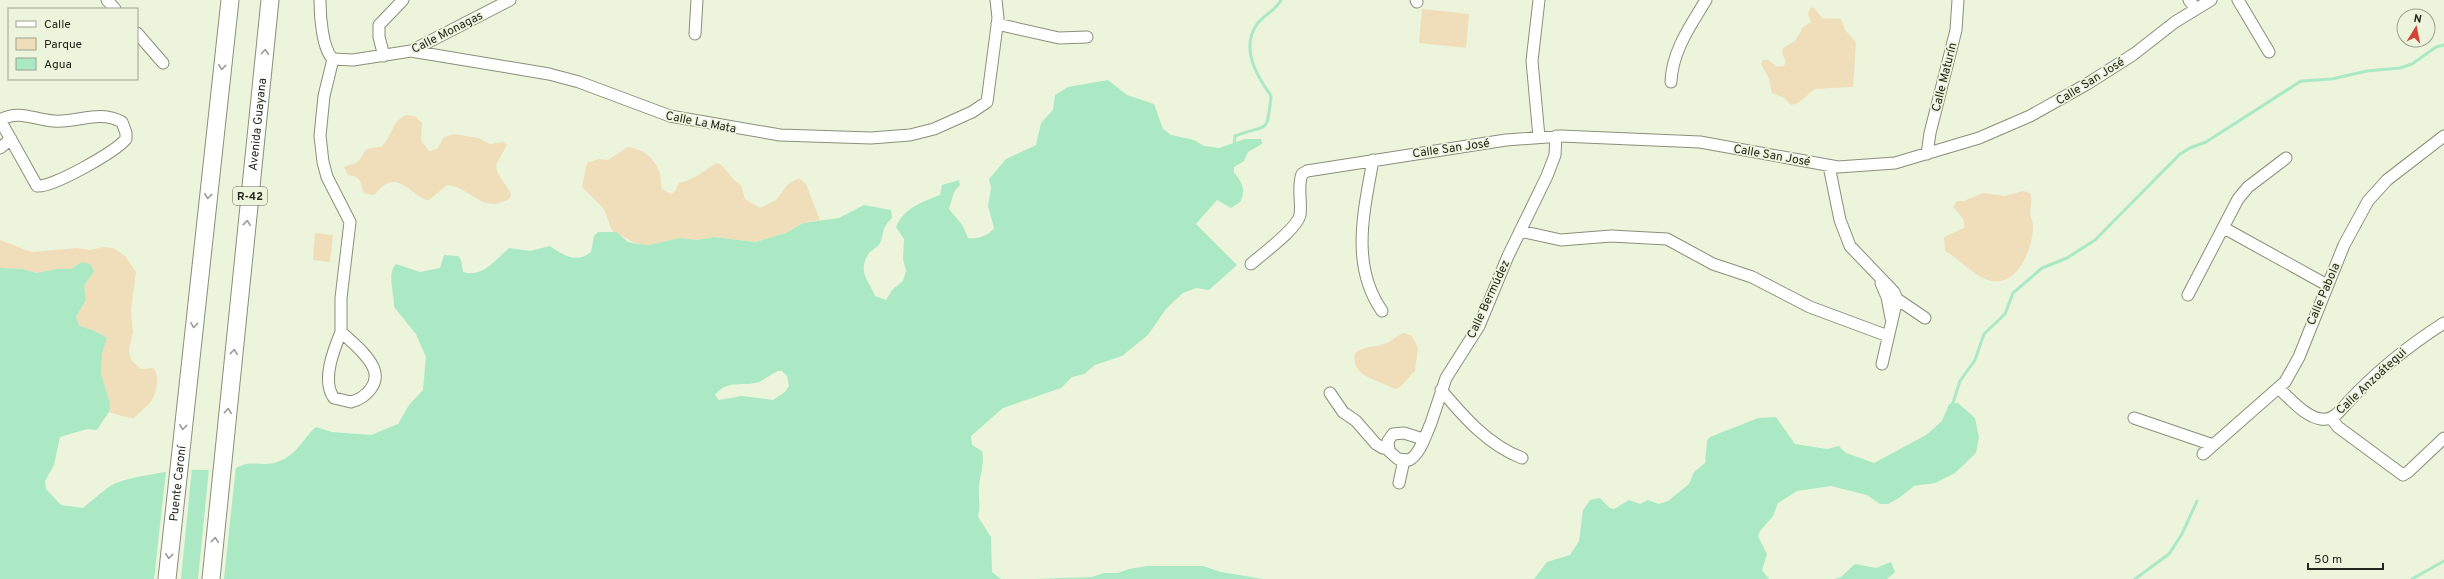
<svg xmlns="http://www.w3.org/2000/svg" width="2444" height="579" font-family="Overpass,sans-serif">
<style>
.green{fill:#f0deba}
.water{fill:#abe9c5;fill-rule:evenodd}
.pier{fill:#ecf4db}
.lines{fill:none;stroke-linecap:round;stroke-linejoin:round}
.stream{stroke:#abe9c5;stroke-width:3}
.street-casing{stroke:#899079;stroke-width:13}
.primary-casing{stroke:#899079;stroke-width:19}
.street{stroke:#fff;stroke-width:11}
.primary{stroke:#fff;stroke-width:17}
.oneway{stroke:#9c9d99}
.labels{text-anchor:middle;stroke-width:3.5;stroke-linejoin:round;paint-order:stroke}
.shield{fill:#ecf4db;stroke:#5f6455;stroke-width:1}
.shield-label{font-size:11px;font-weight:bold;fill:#23261c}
.street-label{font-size:12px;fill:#23261c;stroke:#ecf4db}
</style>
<rect width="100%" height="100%" fill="#ecf4db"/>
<path class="green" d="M1811,7L1815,9L1822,18L1841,19L1845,30L1856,42L1853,87L1815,89L1798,103L1791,105L1784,98L1772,93L1769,79L1761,64L1763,60H1768L1777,67L1784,66L1786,62L1782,53L1783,48L1795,41L1803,27L1811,22L1808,13Z
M1422,9L1469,14L1466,48L1419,43Z
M406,115L415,116L422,123L421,140L429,151L437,149L444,137L454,134L478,138L490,144L503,142L507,145L496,165L498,174L511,193L510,198C483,216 473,188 447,185L429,200C414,198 399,172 383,186C379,189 378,192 374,195L364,193C359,182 363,177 348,175L344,167C348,165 352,165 356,163C370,152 356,149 381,147C393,136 391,122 406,115Z
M628,147C642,149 653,156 659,171C662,176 660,183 662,189L671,194L675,191L679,183C693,181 704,170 717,163C726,166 731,180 741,185L745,199L760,208L776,200L788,184L799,178L806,184L820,220L803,223L786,233L755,242L714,237L697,240L680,238L649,245L637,244L612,231L604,209L582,187L587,163L599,159L608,160Z
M2023,191L2030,193C2033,200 2030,207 2030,214C2031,218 2033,222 2033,226C2033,249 2017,289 1988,280C1972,275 1960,259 1945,251L1944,237L1964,228C1966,218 1958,214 1953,207L1957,201H1964L1983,193L2005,196Z
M315,233L333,235L330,262L313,260Z
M0,240L31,252L76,248L90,250L104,247L113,248L125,256L136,272L131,310L133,332L129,350L131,360L141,369L153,368C161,374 156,396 150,403C145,408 139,413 134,418L125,417L109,412C111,399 104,388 101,375C99,363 103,350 107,338C98,331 89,330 79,325L76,317L86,300L84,286L94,271L82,262L71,269H57L36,273L23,269L0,268Z
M1404,333L1412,336L1418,348L1415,371C1408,377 1405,384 1397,389L1392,388C1376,378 1351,378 1355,353C1365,345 1375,348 1387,343C1393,340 1397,335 1404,333Z"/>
<path class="water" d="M1108,80L1127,95L1154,104L1163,129L1171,135L1194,140L1204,146L1219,148L1245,139H1261L1262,144L1248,152L1244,161L1234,167V172C1241,181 1247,190 1240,202L1231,208L1217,200L1196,224L1237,265L1209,290L1196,288L1183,293L1166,309L1148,335L1122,356L1095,365L1084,374L1072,377L1061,388L1003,408L971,436L972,445L982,451C985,463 980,474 979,486C978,498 981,503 978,517L991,537L992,572L1001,579H0V268L23,269L36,273L57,269H71L82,262L90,264L94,271L84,286L86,300L76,317L79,325C90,330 98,331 107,338L102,354L101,374L110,403L109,412L97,430L87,429L60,437L54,465L45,481L46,489L61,505L83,508C92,501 102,491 112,485C126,477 169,471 186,470C202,469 217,472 232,469C237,468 242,465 246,464C259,462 268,467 282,460C299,452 303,438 316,427L332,432L371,435L398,424L409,405L423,390L426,357L416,334L394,307C395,295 386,274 396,264L420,272L440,268L444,255L458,256L461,260L463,272C483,278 495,260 509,248L530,251L550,246C563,255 576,264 591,252L594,236L598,232H616L628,242L637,244L649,245L680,238L697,240L714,237L755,242L786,233L803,223L839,218L864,205L891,210L892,218C880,229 885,235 879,245C876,248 872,250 869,253C857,272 868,278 875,296L886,300L892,290L903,281L906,271L903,259L904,239L896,227C904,208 922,202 940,195L942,185L959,180L960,185L954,192L949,209L963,226L968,238C976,240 990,235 994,228L988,206L991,188L989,179L1006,159L1036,145L1041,123L1053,110L1055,95L1068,87ZM778,371H782L787,376L789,386L785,392L773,400L742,396L719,400L715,395C727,379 743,387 759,382C765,379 772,374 778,371Z
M1958,403L1975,418L1979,437L1976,453L1955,473L1935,483L1914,486L1899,498L1888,504H1880L1867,495L1831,486L1797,491L1778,503L1773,516L1760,531L1758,536L1767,554L1762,570L1769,579H1534L1547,562L1570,555L1579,541L1583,510L1590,500L1600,498L1610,508L1614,509L1629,500L1640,504L1648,500L1659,504L1668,501L1689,484L1694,472L1705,463L1707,441L1710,437L1758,418L1776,417L1795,444L1827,449L1839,446L1846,453L1874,463L1926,435L1942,421L1949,404Z
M1891,562L1895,572L1887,579H1834L1841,577L1855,564L1876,568Z
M1147,566H1203L1221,572L1263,579H1034L1092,577L1104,573H1118L1129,569Z"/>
<path class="pier" d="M236,466L224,579H198L209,469Z
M187,468H192L181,579H154L166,471Z"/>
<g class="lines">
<path class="stream" d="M1234,147L1235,136C1267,123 1267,137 1271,96C1257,76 1240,49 1257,24C1264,15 1276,10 1281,0
M1952,406L1960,381L1975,360L1984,334L2005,314L2013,293L2042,268L2067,258L2095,240L2180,154L2190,148L2206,142L2301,81L2332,79L2367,71L2400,68L2412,64L2436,47L2444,45
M2135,579L2169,554L2182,534L2197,501
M2412,579L2444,561"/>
<g class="street-casing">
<path id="street" d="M107,0L115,9
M320,0C320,15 322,49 333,59
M1416,0L1417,2
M1539,0L1532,61L1539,137
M2189,0L2196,9
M2238,0L2269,52
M997,24L1059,38L1087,37
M137,33L163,63
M695,34L697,0
M411,51L549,74L579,82L670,116L780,135L871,138L910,135L934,129L972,112L987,102L998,18L996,0
M384,56L379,37V25L403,0
M333,59L324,96L320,136L323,162L327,177L350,222L341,298V332
M333,59L353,60L411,51L510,0
M1671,82C1672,51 1691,25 1706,0
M0,120C20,109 34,120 54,121C78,123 99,109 122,122L126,133V139C115,152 52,188 37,186L0,120
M0,148L11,139
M1927,154L1930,133L1956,30L1958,0
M1373,160C1364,211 1350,265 1382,311
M1829,166L1840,220L1850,246L1894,292L1897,299L1882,364
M2224,228L2327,285
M1520,231L1561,240L1611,236L1667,239L1713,264L1752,277L1810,307L1888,336
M1251,264C1262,254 1297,229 1300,215C1302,201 1297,187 1302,174L1307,171L1506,140L1561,136L1700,142L1838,167L1895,163L1979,138L2030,116L2087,84L2134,54L2175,22L2211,0
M1881,283L1887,297L1891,318
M2188,295L2238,199L2248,187L2286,158
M1897,299L1925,318
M341,332C351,341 367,354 373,367C381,383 366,398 351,402L334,398C321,381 334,349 341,332Z
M2279,389C2290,398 2305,417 2321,419C2333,421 2340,411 2348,402C2377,371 2408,346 2444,323
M1441,390C1464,417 1488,445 1522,458
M1330,393L1343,412L1356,421L1376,444L1383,448L1388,447
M2134,418L2213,445
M2331,418L2338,427L2403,475L2408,472L2444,438
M1423,439L1404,433L1393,434L1388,441L1389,451L1398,459L1409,460C1420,455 1426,434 1431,423L1446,378L1479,326L1508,256L1547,176L1555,155L1556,136
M2203,454L2285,382L2299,357L2344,245L2368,201L2387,180L2444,136
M1399,483L1404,460"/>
</g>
<g class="primary-casing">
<g id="primary">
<path id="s1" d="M167,579L230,0"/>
<path id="s2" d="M211,579L270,0"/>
</g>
</g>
<use href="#street" class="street"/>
<use href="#primary" class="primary"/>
</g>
<defs><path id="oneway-chevron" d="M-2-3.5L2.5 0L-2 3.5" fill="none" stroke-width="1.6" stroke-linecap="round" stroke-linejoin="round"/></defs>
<g class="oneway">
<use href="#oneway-chevron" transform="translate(265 52) rotate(-85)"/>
<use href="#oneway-chevron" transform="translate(222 67) rotate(96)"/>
<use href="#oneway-chevron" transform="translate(208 196) rotate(96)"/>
<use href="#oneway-chevron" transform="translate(247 223) rotate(-84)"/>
<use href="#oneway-chevron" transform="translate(194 325) rotate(96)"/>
<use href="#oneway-chevron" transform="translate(234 352) rotate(-84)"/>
<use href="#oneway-chevron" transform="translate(228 411) rotate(-84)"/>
<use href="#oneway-chevron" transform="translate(183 427) rotate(96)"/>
<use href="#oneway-chevron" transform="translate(215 540) rotate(-84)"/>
<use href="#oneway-chevron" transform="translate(169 556) rotate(96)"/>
</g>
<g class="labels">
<rect class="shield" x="233" y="187" width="34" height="18" rx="3"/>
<g class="shield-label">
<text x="250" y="200">R-42</text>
</g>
<g class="street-label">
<text transform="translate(447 32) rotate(-27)" y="4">Calle Monagas</text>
<text transform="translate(1944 77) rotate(-76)" y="4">Calle Maturín</text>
<text transform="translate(2090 81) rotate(-32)" y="4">Calle San José</text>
<text transform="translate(701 122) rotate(11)" y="4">Calle La Mata</text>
<text dy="4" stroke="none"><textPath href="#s2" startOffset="457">Avenida Guayana</textPath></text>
<text transform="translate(1451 148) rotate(-8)" y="4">Calle San José</text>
<text transform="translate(1772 155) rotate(10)" y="4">Calle San José</text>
<text transform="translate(2323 294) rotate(-67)" y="4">Calle Pabola</text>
<text transform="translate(1488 299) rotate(-65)" y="4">Calle Bermúdez</text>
<text transform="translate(2371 381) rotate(-43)" y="4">Calle Anzoátegui</text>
<text dy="4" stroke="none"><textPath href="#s1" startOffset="96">Puente Caroní</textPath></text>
</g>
</g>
<rect x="8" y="8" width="130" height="72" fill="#ecf4db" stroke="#9ca28f"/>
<rect x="16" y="21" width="20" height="6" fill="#ffffff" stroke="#9ca28f"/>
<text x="44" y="28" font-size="12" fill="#23261c">Calle</text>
<rect x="16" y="38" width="20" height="12" fill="#f0deba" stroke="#9ca28f"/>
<text x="44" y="48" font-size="12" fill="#23261c">Parque</text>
<rect x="16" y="58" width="20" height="12" fill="#abe9c5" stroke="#9ca28f"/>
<text x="44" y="68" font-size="12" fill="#23261c">Agua</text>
<g transform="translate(2416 28) rotate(10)"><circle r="19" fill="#ecf4db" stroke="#9ca28f"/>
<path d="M0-3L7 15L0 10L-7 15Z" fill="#d14437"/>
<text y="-6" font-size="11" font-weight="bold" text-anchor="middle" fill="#23261c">N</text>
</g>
<path d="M2308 563v6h75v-6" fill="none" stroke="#23261c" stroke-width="2"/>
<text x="2314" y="563" font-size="12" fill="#23261c" stroke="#ecf4db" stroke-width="3" paint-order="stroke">50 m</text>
</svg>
